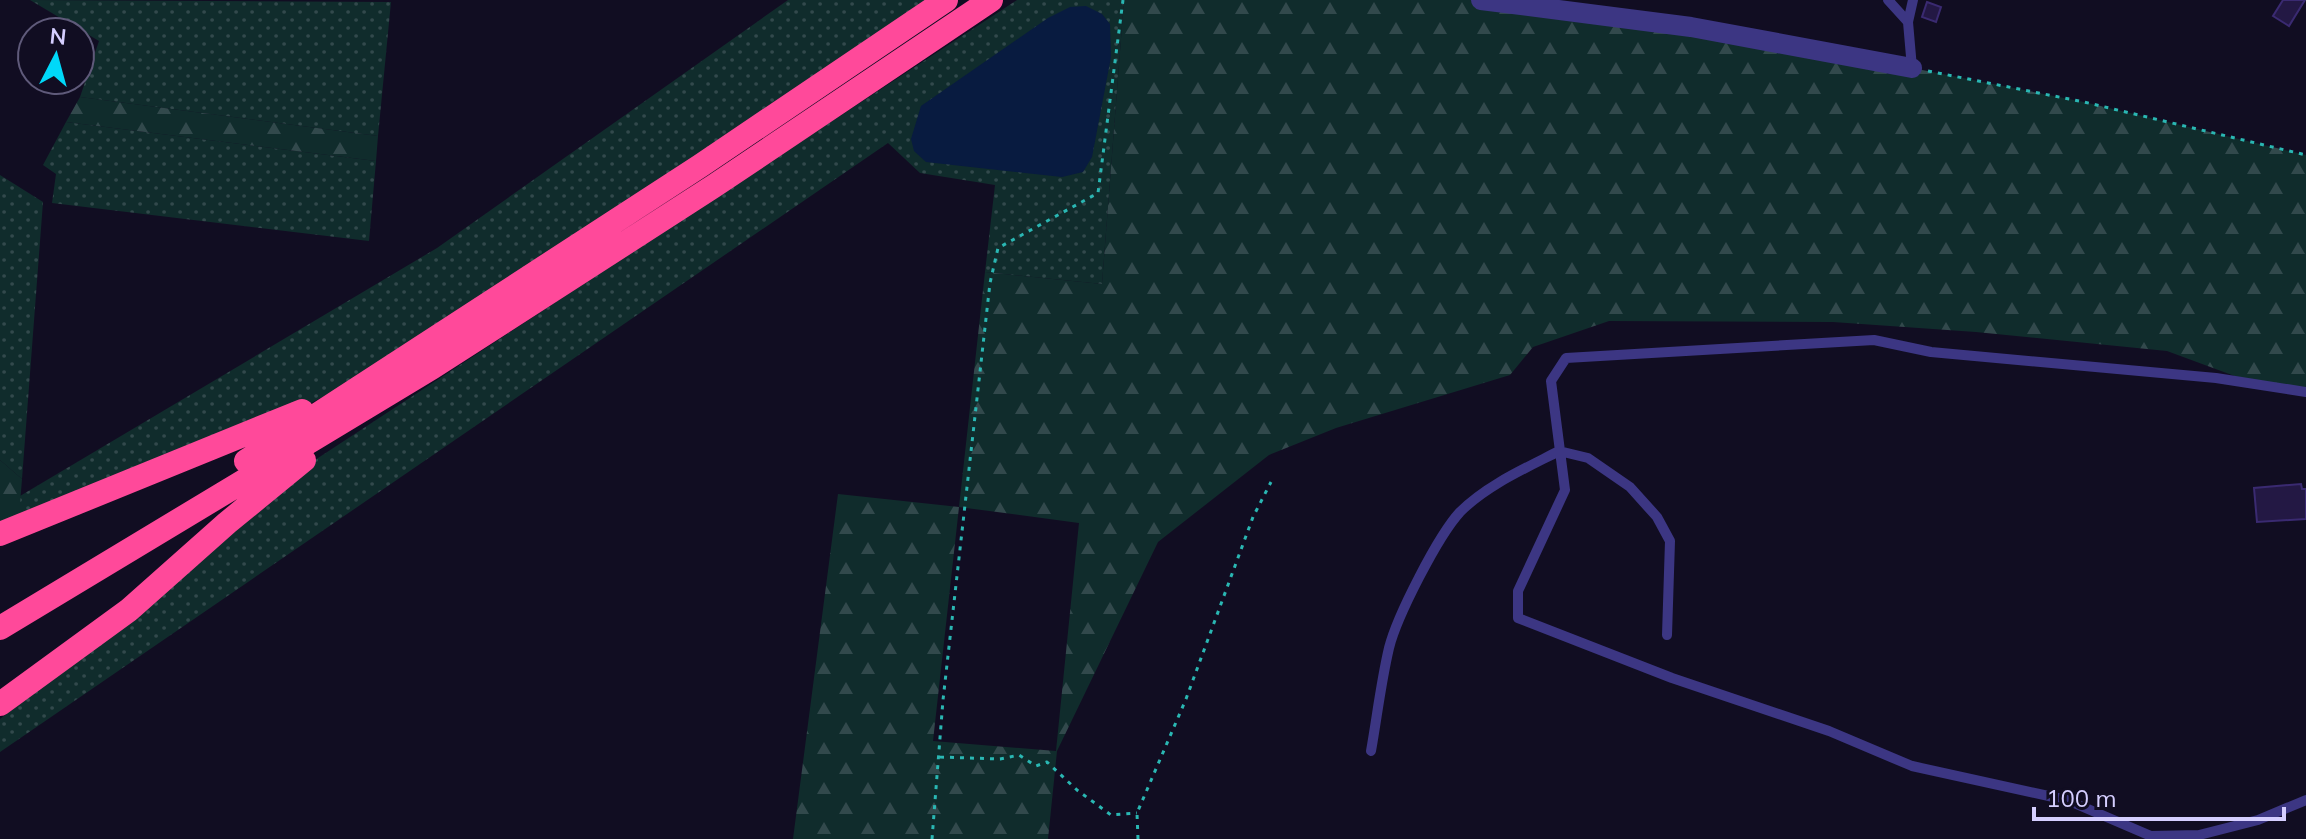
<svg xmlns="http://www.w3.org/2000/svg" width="2306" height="839" font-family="Mulish,sans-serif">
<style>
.grass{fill:url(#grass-dots)}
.forest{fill:url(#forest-firs);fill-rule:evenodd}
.water{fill:#081b40}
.building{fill:#231844;stroke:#3a2a71;stroke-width:2}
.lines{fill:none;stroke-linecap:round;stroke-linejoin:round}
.path{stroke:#2ab7b3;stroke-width:3;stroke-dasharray:4 6;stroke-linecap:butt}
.lane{stroke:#3c3683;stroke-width:10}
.street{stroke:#3c3683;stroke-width:20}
.highway{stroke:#ff499a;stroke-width:24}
</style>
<defs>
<pattern id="grass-dots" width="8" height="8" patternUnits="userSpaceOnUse" patternTransform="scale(2)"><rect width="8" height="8" fill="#102c2c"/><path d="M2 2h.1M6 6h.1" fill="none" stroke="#32494c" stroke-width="1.8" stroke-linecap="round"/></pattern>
<pattern id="forest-firs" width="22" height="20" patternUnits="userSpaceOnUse" patternTransform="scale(2)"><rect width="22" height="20" fill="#102c2c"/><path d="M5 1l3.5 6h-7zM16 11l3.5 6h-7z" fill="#32494c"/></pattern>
</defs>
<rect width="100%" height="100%" fill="#110d22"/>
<path class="grass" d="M30,0L391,2L378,136L80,97L99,41Z
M788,0H927L801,90L352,381C241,444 118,483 0,528V505L20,496L437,248Z
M1017,0H1124L1102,284L985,272L995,185L920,173L888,143L0,752V719L142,610L218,542L318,458Z
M66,122L376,161L369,241L52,203L56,174L43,165Z
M0,175L43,202L22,479L0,460Z"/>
<path class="forest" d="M1124,0H1527L1912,68L2084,102L2306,155V393L2259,385L2167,351L1976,332L1833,322L1609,321L1533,347L1510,375L1336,428L1269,455L1158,542L1057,751L1048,839H793L838,494L959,507L985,272L1102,284ZM959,507L1079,523L1056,751L933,741Z
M80,97L378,136L376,161L66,122Z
M0,460L22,479L19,516L0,521Z"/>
<path class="water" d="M1086,6L1102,14L1110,24L1111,57L1092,157L1083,172L1062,177L926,162L914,151L911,139L921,106L1048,18L1070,7Z"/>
<path class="building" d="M2283,0H2305L2289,26L2273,16Z
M1927,2L1941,7L1936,22L1922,17Z
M2301,484L2302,489H2306V519L2257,522L2254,488Z"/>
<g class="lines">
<path class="path" d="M1928,71L2084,102L2306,155
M940,757L1000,759L1019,755L1036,766L1047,762L1077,790L1111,815L1137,813
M932,839L943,700L990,283L998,248L1098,193L1123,0
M1138,839L1137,813L1186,699L1253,517L1271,482"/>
<path class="lane" d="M1888,0L1908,22
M1912,68L1908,22L1913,0
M2306,392L2216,378L1931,352L1874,340L1566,358L1551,381L1565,490L1518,591V618L1672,678L1829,731L1912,766L2067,800L2151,836L2199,835L2258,820L2306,800
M1371,751C1377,717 1381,682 1389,648C1397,616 1438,536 1460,512C1487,485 1526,468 1559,451L1588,458L1630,487L1657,517L1670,541L1667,635"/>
<path class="street" d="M1481,0L1691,27L1912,68"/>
<path class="highway" d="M246,461L700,166L946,0
M0,534L302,411
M0,628L433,367L714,186L991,0
M0,704L129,610L227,523L304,460"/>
</g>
<g transform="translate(56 56) rotate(6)"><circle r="38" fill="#110d22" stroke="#5f5a7a" stroke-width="2"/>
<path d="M0-6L14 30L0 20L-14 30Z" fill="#00d8f9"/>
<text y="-12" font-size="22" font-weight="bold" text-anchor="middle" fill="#d5ceff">N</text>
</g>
<path d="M2034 807v12h250v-12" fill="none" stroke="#d5ceff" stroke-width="4"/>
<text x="2046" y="807" font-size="24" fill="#d5ceff" stroke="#110d22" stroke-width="6" paint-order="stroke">100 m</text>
</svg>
